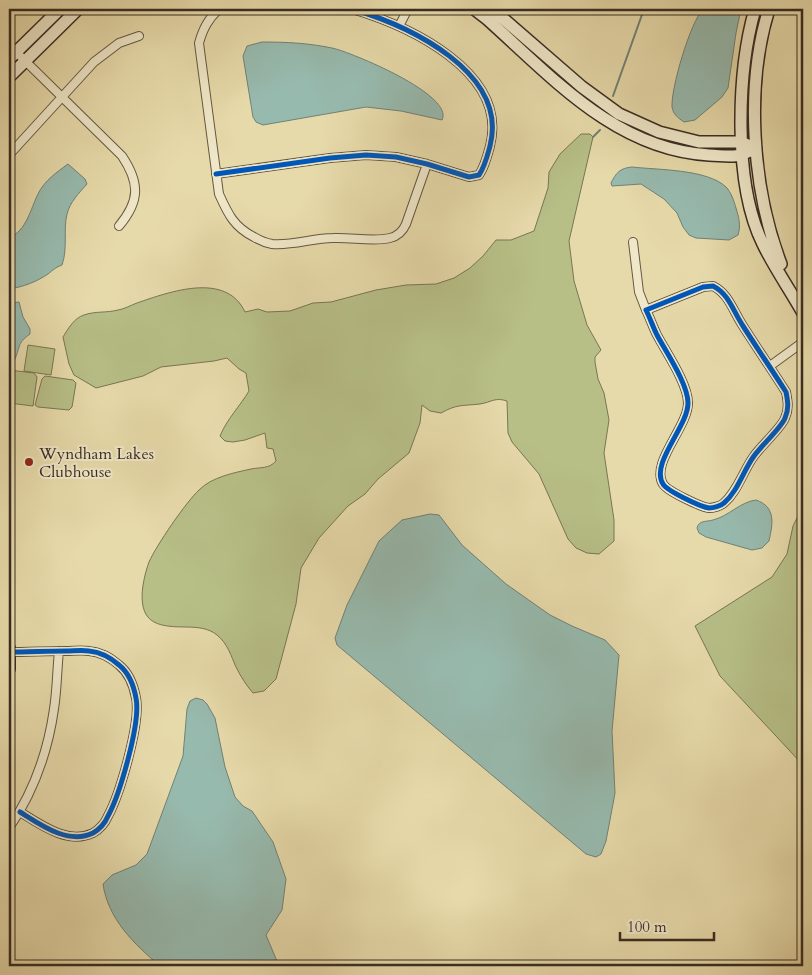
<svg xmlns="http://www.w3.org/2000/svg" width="812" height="975" font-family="Cardo,serif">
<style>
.green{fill:#b7bf87;stroke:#787654}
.water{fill:#97baae;stroke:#718176}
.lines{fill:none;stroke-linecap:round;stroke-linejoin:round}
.stream{stroke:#718176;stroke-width:2}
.street-casing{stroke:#645844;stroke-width:10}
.secondary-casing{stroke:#392c22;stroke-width:14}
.street{stroke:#efe7c8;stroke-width:8}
.secondary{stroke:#efe7c8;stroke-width:11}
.cycleway-casing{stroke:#efe7c8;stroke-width:8}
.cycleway{stroke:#0057b8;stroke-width:5}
.poi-dot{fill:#8f2418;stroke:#efe7c8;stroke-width:2}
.labels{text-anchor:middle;stroke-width:4;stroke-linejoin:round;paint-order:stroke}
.poi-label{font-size:16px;fill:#392c22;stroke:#efe7c8;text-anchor:start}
</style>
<rect width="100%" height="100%" fill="#e7daaa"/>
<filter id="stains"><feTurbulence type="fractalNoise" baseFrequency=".004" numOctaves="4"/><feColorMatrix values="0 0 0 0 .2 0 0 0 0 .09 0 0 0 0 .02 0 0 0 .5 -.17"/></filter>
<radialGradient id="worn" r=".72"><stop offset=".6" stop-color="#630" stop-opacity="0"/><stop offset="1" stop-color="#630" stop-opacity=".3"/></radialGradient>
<path class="green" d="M581,134H590L593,137L569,241L574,281L587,325L601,350L595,357V362L598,379L604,393L609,420L604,453L614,520V541L599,554L587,553L576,548L568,539L539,474L512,442L508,433L507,401C495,397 492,402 480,404C462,406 457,404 441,413L430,411L422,405L420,423L409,453L378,479L365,494L348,506L319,538L301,568L296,604L276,679L264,691L253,693C246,685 241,677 236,667C231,656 228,644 217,635C200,621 173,632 154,622C135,612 143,579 149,562C156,546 186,502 199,490C212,477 233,473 251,469C261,467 269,469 276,461L273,449L267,448L265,433L245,440L233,442L225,441L220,436C227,419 240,406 249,391L246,373L239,369L227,358L214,361L161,367L143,376L96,388L74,375L69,364L63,337C68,329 74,318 84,315C95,311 107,313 118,310C125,309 131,305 137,303C169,292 226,271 245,312L258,309L267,312L290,311L313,303L331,302L376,290L406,285L436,284L454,278L470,268L483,256L496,240H511L534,231L548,188L549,172L560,154Z
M28,345L55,349L51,375L24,371Z
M9,370L34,373L37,377L33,406L9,403Z
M45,376L73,380L76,383L72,407L69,410L38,407L35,405L42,379Z
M803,506V765L720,676L695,626L772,577L787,554L793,526Z"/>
<path class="water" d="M703,9H741L736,33L728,88L722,97L695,120L684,122C678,118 673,114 672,107C671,88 690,23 703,9Z
M262,42C286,42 308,43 332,48C351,52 455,95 442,120L401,111L366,107L263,125L256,122L253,117L243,56L247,46Z
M68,164L85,179L87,184C79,193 70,202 67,214C63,230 68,248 62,265C56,267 53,270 48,274C36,282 23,287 9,289V238C27,230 30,210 38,194C44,181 57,172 68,164Z
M632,167C658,170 707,169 726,187C731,192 734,201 736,208C739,218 741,225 738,235L729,240L696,238L689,235L683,227L677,213L664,199L641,184L612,186L611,183C616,173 620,168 632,167Z
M19,302L23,317L30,329V334C16,344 21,347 14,361L9,363V303Z
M756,500C776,507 773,523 769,541L762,548L752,550L706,537L699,533L697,528C699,520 706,522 713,520C729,516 740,502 756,500Z
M430,514L439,515L462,545L506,584L550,615L572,626L605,640L619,655L612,731L615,793L606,841L601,854L596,857L586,854L337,645L335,638L347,605L379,541L402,520Z
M196,698L203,700L207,704L215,718L225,767L235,797L243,806L252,811L273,842L286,879L282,910L266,935L279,966H160C134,944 108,919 103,884L112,875L136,865L147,854L183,756L187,709L190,701Z"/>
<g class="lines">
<path class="stream" d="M613,96L644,9
M593,137L600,130"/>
<g class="street-casing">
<path id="street" d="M219,9C208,19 203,29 199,43L219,194C228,214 234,227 254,237C259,240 266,243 272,244C292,246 313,238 333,238C351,237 373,242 390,238C398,236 403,231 406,224L427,164
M399,26L408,9
M9,45L122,156C140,183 140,201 119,226
M9,155L94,62L119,43L139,36
M216,174L330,158L366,155L396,157L427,164L469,177L479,175C485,166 487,157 490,146C509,72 409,26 352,9
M633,242L639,292L646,310
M713,286C729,294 733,311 743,326C757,348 772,370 786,392C788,402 789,409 785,418C782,427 761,446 754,456C743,471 738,491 724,503C721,506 713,508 709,508C701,507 667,491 663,484C650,463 688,427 688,403C688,384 666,352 657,335C653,327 650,318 646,310L703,287Z
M770,366L803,342
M9,652C28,652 47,651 66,651C73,651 82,650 89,651C100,652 111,658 119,665C129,673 134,687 136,698C141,722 120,794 108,816C105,823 100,829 93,833C68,845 41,825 20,812
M9,828C33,793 48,751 54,709C57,690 57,670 59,651"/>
</g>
<g class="secondary-casing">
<path id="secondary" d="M474,9L487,19C552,77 616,150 709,155C731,156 736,159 756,148
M492,9L582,87L619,114L659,132L699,142H741L748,145
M755,9C737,72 733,184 763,244C774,267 790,290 803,313
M769,9C745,86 752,188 781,264
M9,59L60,9
M9,77L78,9
M9,648V669"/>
</g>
<use href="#street" class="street"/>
<use href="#secondary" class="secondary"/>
<g class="cycleway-casing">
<path id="cycleway" d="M216,174L330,158L366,155L396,157L427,164L469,177L479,175C485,166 487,157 490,146C509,72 409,26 352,9
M713,286C729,294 733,311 743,326C757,348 772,370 786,392C788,402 789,409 785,418C782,427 761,446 754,456C743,471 738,491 724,503C721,506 713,508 709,508C701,507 667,491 663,484C650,463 688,427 688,403C688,384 666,352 657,335C653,327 650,318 646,310L703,287Z
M9,652C28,652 47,651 66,651C73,651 82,650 89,651C100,652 111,658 119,665C129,673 134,687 136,698C141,722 120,794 108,816C105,823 100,829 93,833C68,845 41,825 20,812"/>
</g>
<use href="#cycleway" class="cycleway"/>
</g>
<circle class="poi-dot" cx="29" cy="462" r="5"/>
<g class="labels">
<g class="poi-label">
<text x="39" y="459">Wyndham Lakes<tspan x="39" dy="18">Clubhouse</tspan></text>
</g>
</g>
<rect width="812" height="975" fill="none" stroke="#e7daaa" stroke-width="30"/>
<rect x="10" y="10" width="792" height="955" fill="none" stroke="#392c22" stroke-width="2.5"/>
<rect x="15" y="15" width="782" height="945" fill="none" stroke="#392c22"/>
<path d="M620 932v8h94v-8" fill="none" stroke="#392c22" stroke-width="2.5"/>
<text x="627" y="932" font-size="15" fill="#392c22" stroke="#efe7c8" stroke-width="4" paint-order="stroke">100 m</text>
<rect width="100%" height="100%" filter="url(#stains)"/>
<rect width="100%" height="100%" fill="url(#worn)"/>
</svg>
